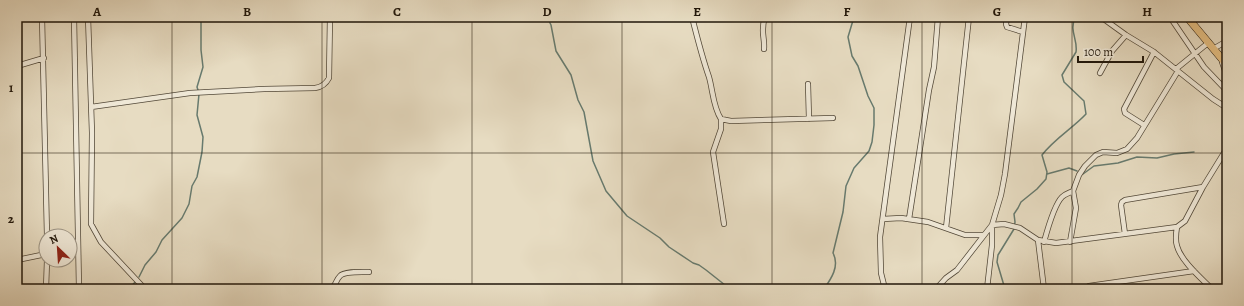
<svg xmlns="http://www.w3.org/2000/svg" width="1244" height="306" font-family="Alegreya,serif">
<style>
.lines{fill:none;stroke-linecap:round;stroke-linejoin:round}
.stream{stroke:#677a6e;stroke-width:1.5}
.minor-casing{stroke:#524838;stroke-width:6}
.trunk-casing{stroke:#20160a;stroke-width:8}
.minor{stroke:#efe8d7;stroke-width:4.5}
.trunk{stroke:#e4be81;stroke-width:7}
.grid{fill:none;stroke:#20160a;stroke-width:1;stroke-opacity:0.55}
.neatline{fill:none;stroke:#20160a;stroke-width:1.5}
.grid-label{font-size:13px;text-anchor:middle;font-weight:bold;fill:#20160a}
</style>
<rect width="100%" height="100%" fill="#e7dcc2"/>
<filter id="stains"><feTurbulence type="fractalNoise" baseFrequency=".005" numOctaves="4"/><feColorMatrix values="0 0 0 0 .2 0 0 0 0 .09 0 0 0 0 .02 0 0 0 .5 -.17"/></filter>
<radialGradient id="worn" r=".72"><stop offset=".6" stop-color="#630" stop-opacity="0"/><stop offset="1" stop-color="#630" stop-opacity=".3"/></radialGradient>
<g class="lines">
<path class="stream" d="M547,17L551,25L556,51L571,75L578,100L584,112L593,161L606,191L627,216L660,238L669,247L693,263L699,265L706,270L730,289
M198,90L197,87L203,67L201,50V17
M1047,174L1069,168L1077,171
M1083,174L1094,166L1118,163L1137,157L1157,158L1174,154L1194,152
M139,277L145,265L156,252L162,240L182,218L189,204L192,186L197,177L202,152L203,137L197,115L199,94
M129,289L136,281
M824,289C831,279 840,266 833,253L843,212L846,186L854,168L869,151L872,142L874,125V108L868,96L858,66L852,56L848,37L854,17
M1005,289L997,262L998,255L1014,229L1015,222L1014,214L1018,208L1021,202L1037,189L1046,179L1047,172L1042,155C1054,139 1073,128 1086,114L1084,101L1064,82L1062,75L1076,52C1078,39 1069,32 1075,17"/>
<g class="minor-casing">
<path id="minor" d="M42,17L47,236
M74,17L79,289
M88,17L92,133L91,224L101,242L145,289
M692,17C697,37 702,57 709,77C713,91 713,107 721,119L731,121L833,118
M1007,17L1006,24L1007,27L1023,32
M1101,17L1126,35L1154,52L1213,99L1227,108
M1170,17L1204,67L1227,91
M764,49C765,36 760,32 765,17
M1213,49L1227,41
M1222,62L1227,76
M17,66L44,58
M1176,69L1208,43
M1100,73L1112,51L1126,35
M808,84L809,119
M91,107L190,93L264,89L315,88C322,87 326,84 329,78L330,17
M721,119V129L713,152L724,224
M1144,125L1125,113L1124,109L1154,52
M883,219L901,218L928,222L965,235H983
M909,219L929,90L934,67L938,17
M1177,227C1176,233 1175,240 1177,246C1181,261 1201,278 1212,289
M946,228L969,17
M1125,234L1121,205L1122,202L1125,200L1203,187
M1038,240L1044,289
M1044,242C1047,231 1054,205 1062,197C1065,194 1069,193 1073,191
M1070,242L1076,208L1073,191L1079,175L1085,166L1096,155L1103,152L1117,153L1127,149L1137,138L1178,71
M17,260L46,254
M46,289L47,260
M327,289C338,286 334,282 340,276C344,271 362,272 369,272
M885,289L881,273L880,237L910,17
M936,289L946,278L957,270L992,225L1004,224L1020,228L1038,240L1056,243L1177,227L1185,221L1203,187L1227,148
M987,289L992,245V225L1001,195L1005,174L1025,17
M1085,289L1089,286L1194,271"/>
</g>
<g class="trunk-casing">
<path id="trunk" d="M1187,17L1227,65"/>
</g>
<use href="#minor" class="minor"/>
<use href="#trunk" class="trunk"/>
</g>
<path class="grid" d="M172,17V289M322,17V289M472,17V289M622,17V289M772,17V289M922,17V289M1072,17V289M17,153H1227"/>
<rect width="1244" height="306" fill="none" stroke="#e7dcc2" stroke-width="44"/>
<g transform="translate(58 248) rotate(335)"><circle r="19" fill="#efe8d7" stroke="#9c9485"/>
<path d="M0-3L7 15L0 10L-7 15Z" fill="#8f2418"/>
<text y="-6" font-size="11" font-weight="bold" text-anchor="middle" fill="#20160a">N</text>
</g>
<path d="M1078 56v6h65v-6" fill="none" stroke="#20160a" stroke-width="2"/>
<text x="1084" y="56" font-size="12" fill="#20160a" stroke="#efe8d7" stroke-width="3" paint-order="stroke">100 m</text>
<rect x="22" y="22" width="1200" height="262" class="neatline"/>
<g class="grid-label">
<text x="97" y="16">A</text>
<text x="247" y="16">B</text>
<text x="397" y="16">C</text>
<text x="547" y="16">D</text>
<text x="697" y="16">E</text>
<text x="847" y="16">F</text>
<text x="997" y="16">G</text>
<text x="1147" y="16">H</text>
<text x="11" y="92">1</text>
<text x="11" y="223">2</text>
</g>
<rect width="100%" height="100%" filter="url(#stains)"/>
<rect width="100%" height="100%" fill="url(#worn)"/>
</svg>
